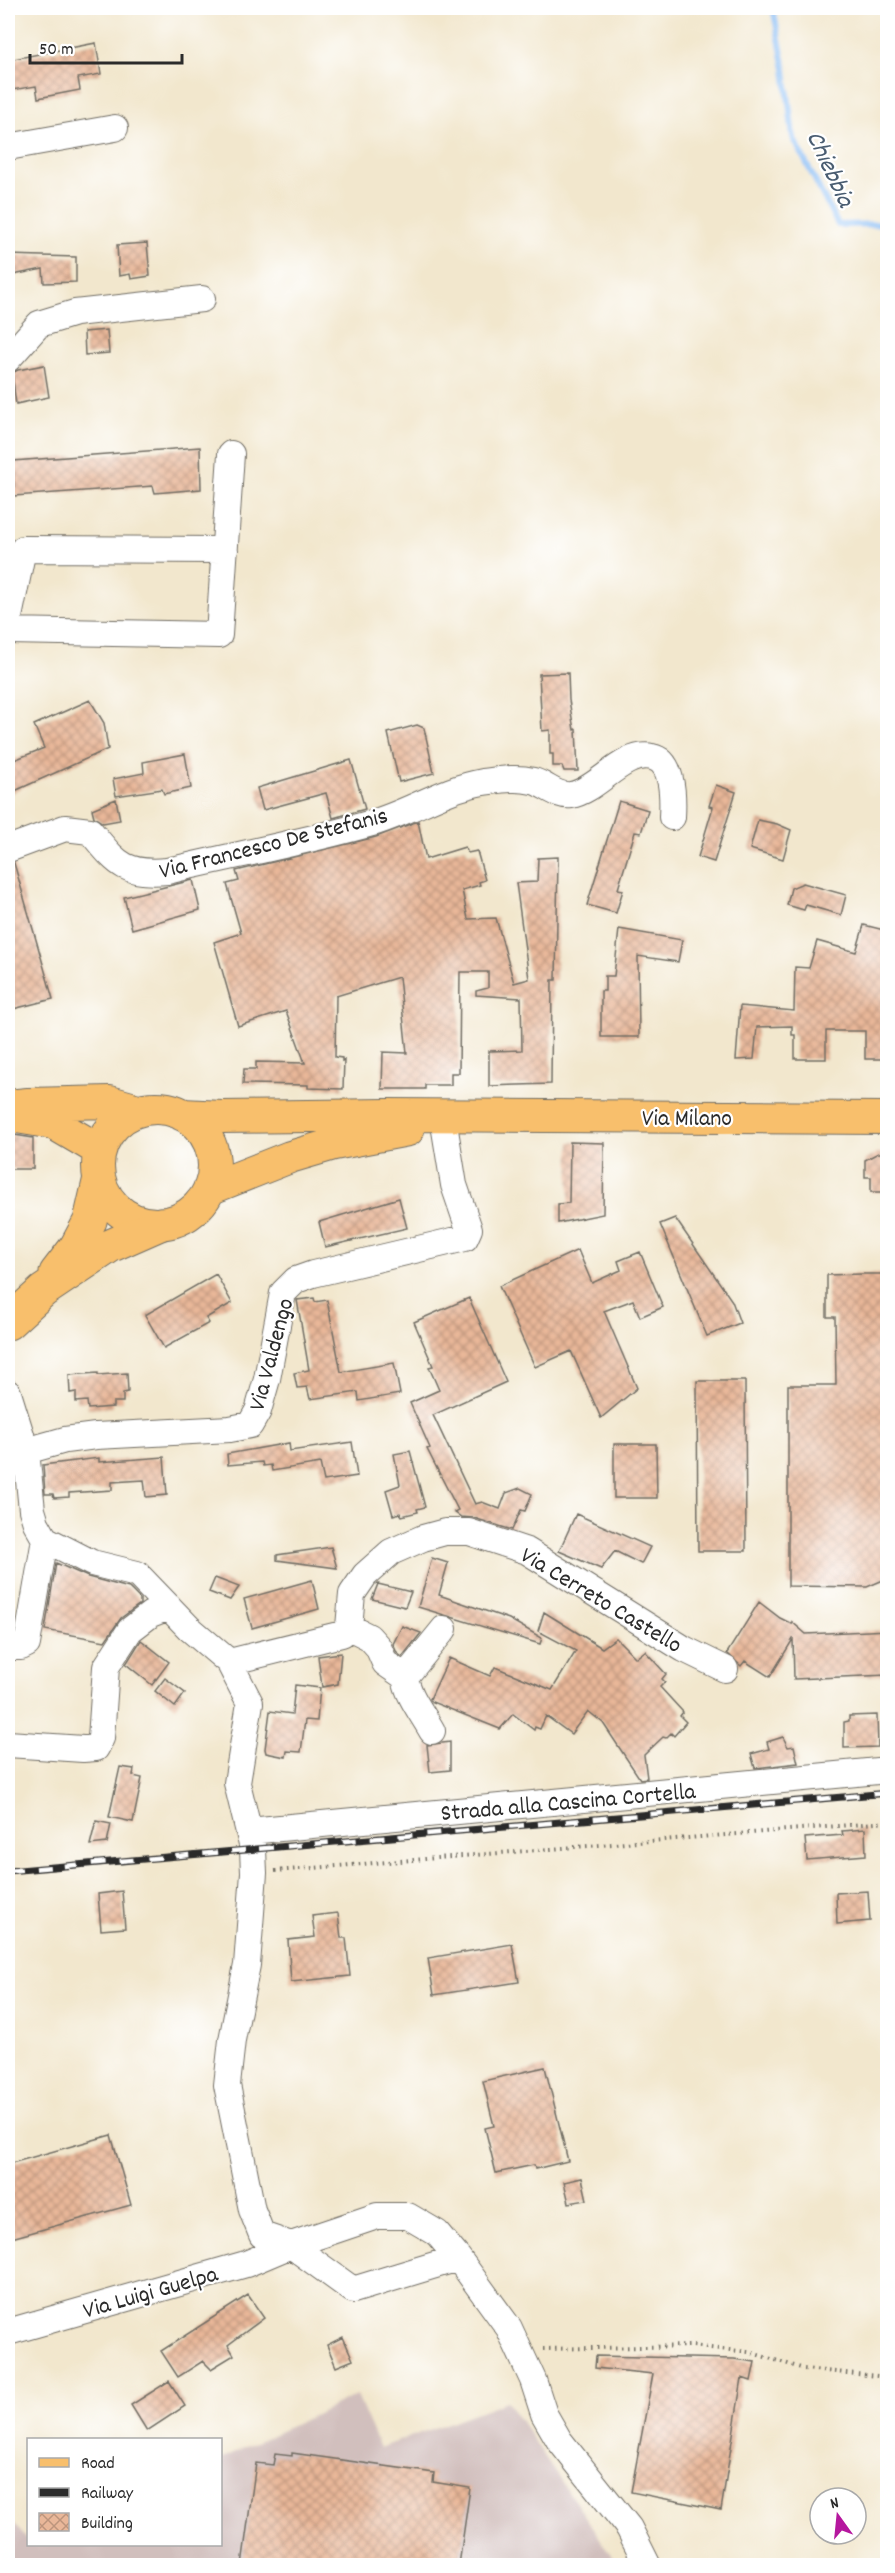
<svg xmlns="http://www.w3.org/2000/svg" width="895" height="2573" font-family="Dekko,sans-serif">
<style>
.industrial{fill:#d1bfbd}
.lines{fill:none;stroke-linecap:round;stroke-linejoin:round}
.stream{stroke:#85bbf4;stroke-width:6}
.building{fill:url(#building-cross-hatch)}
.minor-casing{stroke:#716d64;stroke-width:28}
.major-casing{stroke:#716d64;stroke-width:34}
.highway-casing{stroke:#716d64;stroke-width:35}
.path{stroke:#716d64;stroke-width:4;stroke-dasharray:1.5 4.5;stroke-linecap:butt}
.minor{stroke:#fff;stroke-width:26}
.major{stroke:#f8bf6c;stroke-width:32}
.highway{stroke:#f8bf6c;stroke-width:33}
.rail-casing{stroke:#2b2b2b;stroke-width:7}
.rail{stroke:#fff;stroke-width:4.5;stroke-dasharray:14;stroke-linecap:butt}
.labels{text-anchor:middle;stroke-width:4.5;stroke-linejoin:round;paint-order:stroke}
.street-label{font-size:24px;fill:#2b2b2b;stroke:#fff}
.water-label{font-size:26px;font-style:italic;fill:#4a5d71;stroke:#fff}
</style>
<defs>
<pattern id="building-cross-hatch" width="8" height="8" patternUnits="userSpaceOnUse" patternTransform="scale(1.5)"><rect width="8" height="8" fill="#e9b799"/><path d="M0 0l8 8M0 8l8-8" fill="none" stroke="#bd957d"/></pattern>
</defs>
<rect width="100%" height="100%" fill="#fff"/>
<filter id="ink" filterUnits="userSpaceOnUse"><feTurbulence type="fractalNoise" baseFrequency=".0167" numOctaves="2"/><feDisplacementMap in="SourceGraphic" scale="12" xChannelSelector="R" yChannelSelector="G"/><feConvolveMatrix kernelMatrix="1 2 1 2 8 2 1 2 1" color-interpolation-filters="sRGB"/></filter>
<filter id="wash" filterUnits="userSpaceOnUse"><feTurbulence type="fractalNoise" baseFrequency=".008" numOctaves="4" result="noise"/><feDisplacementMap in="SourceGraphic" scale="24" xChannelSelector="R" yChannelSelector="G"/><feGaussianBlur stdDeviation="1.35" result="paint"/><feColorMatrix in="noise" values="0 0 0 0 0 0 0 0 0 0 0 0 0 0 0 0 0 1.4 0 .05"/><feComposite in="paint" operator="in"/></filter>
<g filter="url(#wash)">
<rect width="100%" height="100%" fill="#f2e7cd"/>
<path class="industrial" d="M357,2395L380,2448L507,2401L618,2565H8V2513L10,2520L28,2540V2544H220L221,2459Z"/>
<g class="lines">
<path class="stream" d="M773,8L785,69L793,137L838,225L888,224"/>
</g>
<g id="blocks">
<path class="building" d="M96,43L101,74L78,78L80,90L38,98L36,86L12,90L8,60Z
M147,243L150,276L131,279L130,274L119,276L117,245Z
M8,255L76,257V282L44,283L43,269L8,276Z
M107,330L109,353L85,355L84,332Z
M44,365L49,397L16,404L12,373L18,370Z
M200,447L201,489L155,493L153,486L14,496L13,461Z
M568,673L569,700L574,730L576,729L578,771H564L562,766H553V754H550V730L542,731L539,674Z
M90,700L104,723L108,749L8,794V770L14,767V760L44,748L34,725Z
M417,725L424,728L434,773L399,782L388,733Z
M185,754L191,788L164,794L162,789L116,796L113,779L144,773L143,762Z
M351,760L365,809L333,818L326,793L263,810L257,788Z
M716,785L736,792L714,862L698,857L713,807L709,806Z
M116,799L120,820L103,823L94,817L92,809Z
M619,801L648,810L641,833L635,832L618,889L623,890L616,913L587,905Z
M758,820L777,824L791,830L783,859L750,849Z
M418,821L426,859L465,847L468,853L477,851L485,880L479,882L480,885L462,890L468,919L496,918L514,983L529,979L516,883L537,882L538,858L558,857L556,980H552L551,1084L489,1086V1051L522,1050L521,998L476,995V991L488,988V972H460L459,1073H451V1085H425V1089H382L383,1052L407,1053L399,977L336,996L335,1057L342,1058V1061L344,1060L343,1089L308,1088V1085L243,1084L244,1069H256V1062L305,1063L286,1011L238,1026L214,942L241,933L227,884L239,881L236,871L376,837Z
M14,863L53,999L13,1009L8,992V864Z
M193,880L200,910L132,929L124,897Z
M803,883L846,895L841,915L806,905L804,910L787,905L791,888Z
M864,925L888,931V1059H865V1031H826V1059H795V1035H792V1026L757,1027L754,1059L736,1060L740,1006L794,1011L795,967L809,968L817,941L856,952Z
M619,929L682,940L678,962L638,956L639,1037H601V991H605V976H614Z
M8,1134L33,1138V1169H8Z
M570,1142L604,1143L603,1214L558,1223V1204L569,1203Z
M878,1153H888V1192H871V1177H865V1160Z
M399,1198L407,1228L325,1247L319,1222Z
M675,1218L732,1301L740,1323L707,1336L660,1224Z
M578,1250L592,1283L621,1270L618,1261L640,1252L663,1307L640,1317L633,1300L604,1311L637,1388L601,1418L571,1351L535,1367L499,1286Z
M216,1274L232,1303L206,1318L209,1323L164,1348L145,1315Z
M862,1274H888V1578L867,1587L788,1586V1385H836L835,1317H827V1275Z
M314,1298L315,1302L327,1300L341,1372L394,1363L400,1394L359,1401L358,1392L310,1399L307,1387L297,1388L294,1373L309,1370L297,1300Z
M469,1298L506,1382L433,1415L475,1504L482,1502L500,1509L506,1493L520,1488L532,1494L525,1511L521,1510L512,1530L474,1518L461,1517L454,1512L458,1510L427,1449L430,1448L410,1403L439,1390L429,1367L433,1366L414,1322Z
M98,1373V1375L127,1373L128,1392L123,1393V1402H113V1407L88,1409L87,1401L76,1402V1392L70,1393L69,1375Z
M697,1381H745L746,1551H698Z
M352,1442L357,1476L324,1481L320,1463L272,1471L271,1465L263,1466L262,1462L228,1465L227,1454L289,1443L290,1451Z
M614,1444H656L657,1498H614Z
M410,1451L425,1507L417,1509L418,1512L402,1516L400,1513L393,1515L386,1490L400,1485L394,1454Z
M164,1457L167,1495L146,1497L144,1480L112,1482V1490L69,1493V1497L54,1498L53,1494H45L43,1465L99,1458V1462Z
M576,1514L650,1547L641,1564L615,1551L601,1569L559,1551Z
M331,1547L337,1568L277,1560V1555Z
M432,1558L448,1563L439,1595L509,1619L542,1638L540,1644L418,1607Z
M56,1563L88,1577L129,1588L140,1599V1604L121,1618L105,1641L45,1630Z
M215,1578L239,1587L230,1600L209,1592Z
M312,1580L319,1609L252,1628L244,1599Z
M378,1584L411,1592L405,1607L372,1599Z
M759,1602L780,1618L792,1624V1622L806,1634L888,1630V1675L794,1679L793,1639L770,1677L745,1661L741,1666L727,1653Z
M544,1612L602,1648L616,1638L636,1658L645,1651L666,1674L662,1679L665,1682L660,1687L683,1712L680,1716L686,1722L674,1736L671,1733L666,1738L663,1737L644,1755L647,1778L640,1779L603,1723L588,1711L571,1734L546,1716L540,1729L535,1727L534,1730L513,1714L500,1729L432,1702L430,1699L449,1658L490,1676L495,1667L552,1690L576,1651L538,1631Z
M402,1626L421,1633L402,1657L397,1653L393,1644Z
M141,1640L169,1662L152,1685L126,1664Z
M341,1653L338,1684L322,1687L318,1656Z
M165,1678L185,1693L175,1707L155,1691Z
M295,1685L320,1688L317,1721L305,1720L301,1752L287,1751L286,1757L266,1753L265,1749L270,1711L292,1714Z
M877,1715L878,1747L844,1748V1722L849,1721V1716Z
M783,1737L788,1747L794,1746L798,1763L755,1768L751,1754L769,1749L767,1742Z
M450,1742V1770L430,1772L427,1745Z
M120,1767L134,1769L133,1776L142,1778L133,1822L109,1817Z
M96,1821L111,1824L107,1843L90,1845Z
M865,1829L866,1855L807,1860L805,1838L843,1835L842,1831Z
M122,1891L125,1928L101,1930L98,1894Z
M868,1891L870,1921L837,1924L836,1893Z
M338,1913L341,1938H346L350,1976L291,1982L288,1940L315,1937L312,1916Z
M512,1944L519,1982L434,1995L428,1958Z
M545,2067L568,2161L535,2169L534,2165L496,2173L485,2128L494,2126L483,2081Z
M111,2135L131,2205L8,2239V2164Z
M582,2178L587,2200L569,2203L564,2182Z
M248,2295L264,2318L228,2345L234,2355L211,2369L203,2361L178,2377L161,2351Z
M343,2337L353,2360L336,2367L327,2345Z
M596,2356L734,2359L755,2362L751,2381L742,2378L721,2510L631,2492L653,2374L595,2368Z
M169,2381L185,2406L147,2431L131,2405Z
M292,2453L434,2473L433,2482L470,2488L459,2565H242L256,2463L273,2465L275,2454L292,2456Z"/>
</g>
</g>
<g filter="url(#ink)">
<use href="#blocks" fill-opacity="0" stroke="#716d64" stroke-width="1.5"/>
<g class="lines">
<g class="minor-casing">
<path id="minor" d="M8,147L115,128
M8,359L39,324L75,313L202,299
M8,622L23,549L225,550
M8,631L219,635L231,454
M8,849L65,828L90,831C117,863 123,875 167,871C235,855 305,842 372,823C410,812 443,789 483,782C500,780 516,777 533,781C546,784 556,797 571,795C597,791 624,750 652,757C674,761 673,800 672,817
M8,1393L26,1451L32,1510L36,1523L45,1539L92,1563L137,1574L189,1628L229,1662L250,1703L237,1783L253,1849L254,1873L247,1965L232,2040L227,2085L252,2210L262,2235L291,2245L377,2216H408L437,2233L458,2258L509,2328L533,2380L544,2414L559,2440L629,2528L648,2566
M26,1451L65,1440L96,1436L230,1429L250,1425L258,1411L267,1379L283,1293L296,1280L313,1274L465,1238L469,1229L454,1185L444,1124
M349,1627L369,1637L378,1647L385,1663L405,1677C408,1696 422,1713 432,1731
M8,1647H21L27,1644L45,1539
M229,1662L342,1634L349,1627L352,1594L365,1575L391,1552L423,1538L445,1532H469L527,1551L684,1649L725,1669
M405,1677L444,1629
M8,1744L83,1749L96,1748L101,1738L106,1667L130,1630L151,1614L169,1607
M249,1831L888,1770
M8,2332L246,2264L291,2245L353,2290L458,2258"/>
</g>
<g class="major-casing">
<path id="major" d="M8,1106L28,1104L110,1102L138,1110
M98 1166a58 58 0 1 1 116 0a58 58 0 1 1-116 0Z
M183,1115L222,1117L388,1115L888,1118
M17,1117L53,1123L99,1150
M209,1189L290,1157L334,1144L408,1130"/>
</g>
<g class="highway-casing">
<path id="highway" d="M56,1273L76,1247L90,1221L99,1182
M8,1323L43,1291L110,1246L160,1224"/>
</g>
<path class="path" d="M275,1871L888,1822
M543,2349L692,2346L749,2352L804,2369L888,2377"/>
<use href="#minor" class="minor"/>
<use href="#major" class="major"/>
<use href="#highway" class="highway"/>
<g class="rail-casing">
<path id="rail" d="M8,1871L888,1793"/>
</g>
<use href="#rail" class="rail"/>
</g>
</g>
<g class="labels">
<g class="street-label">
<text transform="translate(273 842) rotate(-14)" y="8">Via Francesco De Stefanis</text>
<text x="687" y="1125">Via Milano</text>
<text transform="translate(270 1354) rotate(-75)" y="8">Via Valdengo</text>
<text transform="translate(602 1599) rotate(31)" y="8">Via Cerreto Castello</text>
<text transform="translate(568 1801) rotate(-5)" y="8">Strada alla Cascina Cortella</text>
<text transform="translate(150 2291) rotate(-16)" y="8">Via Luigi Guelpa</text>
</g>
<g class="water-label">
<text transform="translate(832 168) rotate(65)" y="9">Chiebbia</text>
</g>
</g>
<rect width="895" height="2573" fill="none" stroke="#fff" stroke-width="30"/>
<rect x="27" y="2438" width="195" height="108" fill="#ffffff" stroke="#aaaaaa" stroke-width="1.5"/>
<rect x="39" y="2458" width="30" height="9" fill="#f8bf6c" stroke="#aaaaaa" stroke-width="1.5"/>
<text x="81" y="2468" font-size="18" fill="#2b2b2b">Road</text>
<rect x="39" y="2488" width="30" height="9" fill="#2b2b2b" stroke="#aaaaaa" stroke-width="1.5"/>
<text x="81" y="2498" font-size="18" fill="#2b2b2b">Railway</text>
<rect x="39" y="2513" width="30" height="18" fill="url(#building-cross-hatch)" stroke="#aaaaaa" stroke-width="1.5"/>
<text x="81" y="2528" font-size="18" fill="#2b2b2b">Building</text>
<g transform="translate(838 2516) rotate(345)"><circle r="28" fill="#ffffff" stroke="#aaaaaa" stroke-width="1.5"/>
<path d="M0-4.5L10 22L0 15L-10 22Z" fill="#b5179e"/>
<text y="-9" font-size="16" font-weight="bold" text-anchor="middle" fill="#2b2b2b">N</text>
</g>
<path d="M30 54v9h152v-9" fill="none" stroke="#2b2b2b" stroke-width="3"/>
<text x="39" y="54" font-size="18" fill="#2b2b2b" stroke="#ffffff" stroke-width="4.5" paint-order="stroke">50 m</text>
</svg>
